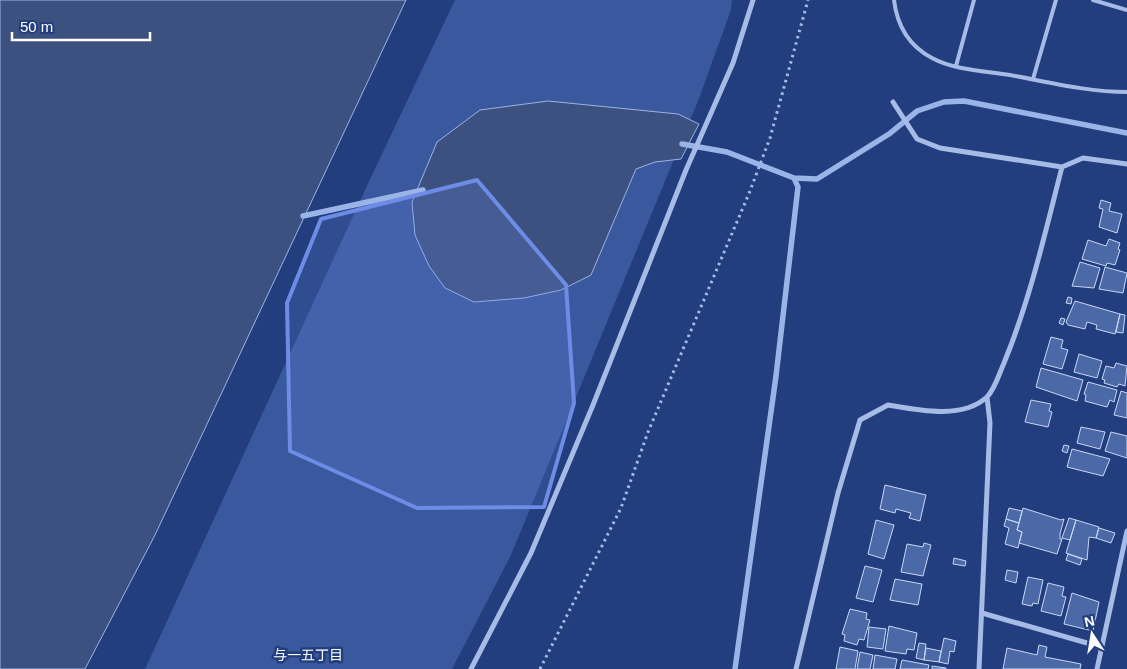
<svg xmlns="http://www.w3.org/2000/svg" width="1127" height="669" font-family="Arial,'Noto Sans JP',sans-serif">
<style>
.green{fill:#39589d}
.water{fill:#3c5180;stroke:#9ab4e7}
.lines{fill:none;stroke-linecap:round;stroke-linejoin:round}
.stream{stroke:#9ab4e7;stroke-width:5.5}
.building{fill:#4b68a7;stroke:#c9d7f5}
.path{stroke:#a6bbe6;stroke-width:3;stroke-dasharray:2.5 4;stroke-linecap:butt}
.lane{stroke:#a6bbe6;stroke-width:4}
.street{stroke:#a6bbe6;stroke-width:5}
.marked{fill:#6c8ce6;fill-opacity:0.2;stroke:#6c8ce6;stroke-width:4;stroke-linejoin:round}
.labels{text-anchor:middle;stroke-width:5;stroke-linejoin:round;paint-order:stroke}
.neighbourhood-label{font-size:14px;fill:#fff;stroke:#223e7e}
</style>
<rect width="100%" height="100%" fill="#223e7e"/>
<path class="green" d="M455,0H732L731,10L698,101L511,555L452,669H145L372,175Z"/>
<path class="water" d="M0,0H406L155,535L85,669H0Z
M548,101L678,114L699,124L681,159L655,162L636,169L591,275L561,290L524,298L474,302L445,288L429,266L415,235L412,202L437,142L480,110Z"/>
<g class="lines">
<path class="stream" d="M682,144L727,152L794,178L817,179L889,134L917,111L944,102L964,101L1127,133
M303,216L423,190
M735,669L776,376L798,187L794,178"/>
</g>
<path class="building" d="M1101,200L1111,203L1109,211L1122,214L1117,233L1099,227L1103,209L1099,208Z
M1109,239L1120,243L1118,249L1120,250L1115,265L1107,263L1106,266L1082,259L1088,240L1106,246Z
M1080,262L1100,268L1094,288L1072,286Z
M1105,267L1127,273L1123,293L1099,289Z
M1068,297L1072,298L1071,304L1066,303Z
M1075,301L1120,314L1115,334L1096,329L1097,325L1087,322L1085,329L1068,325L1066,322Z
M1120,314L1125,315L1123,333L1116,332Z
M1061,318L1065,319L1063,325L1059,323Z
M1051,337L1063,340L1061,348L1068,350L1062,369L1043,364Z
M1079,354L1102,361L1097,378L1074,372Z
M1116,363L1127,366L1125,386L1119,384L1117,387L1104,383L1105,380L1102,379L1106,366L1114,368Z
M1041,368L1083,380L1077,401L1036,387Z
M1088,382L1117,390L1114,402L1110,400L1107,407L1085,401L1086,395L1084,394Z
M1121,391L1127,393V418L1114,415Z
M1031,400L1051,404L1049,411L1052,412L1048,427L1025,422Z
M1081,427L1105,432L1100,449L1077,443Z
M1111,432L1127,436V458L1105,451Z
M1064,445L1069,446L1067,453L1062,451Z
M1072,449L1110,459L1103,476L1067,467Z
M885,485L926,495L920,521L909,518L911,513L896,509L895,513L880,509Z
M1009,508L1022,511L1019,523L1006,519Z
M1023,508L1061,520L1064,519L1060,534V539H1062L1057,554L1019,543L1022,532L1017,530Z
M1069,518L1076,520L1070,540L1062,538Z
M1006,519L1019,523L1017,530L1022,532L1018,548L1005,544L1009,528L1004,526Z
M876,520L894,525L884,559L868,554Z
M1076,520L1099,527L1096,538L1089,537L1087,560L1066,553Z
M1099,528L1115,533L1111,543L1096,538Z
M924,543L931,545L923,576L901,572L907,544L923,547Z
M1068,554L1082,559L1080,565L1066,560Z
M954,558L966,561L965,566L953,564Z
M865,566L882,570L873,602L856,598Z
M1007,570L1018,572L1016,583L1005,580Z
M1028,577L1043,580L1038,604L1033,603L1032,606L1022,604Z
M895,579L922,584L918,605L890,600Z
M1048,583L1064,587L1062,596L1066,597L1061,616L1041,611Z
M1072,593L1099,602L1093,631L1064,624Z
M850,609L867,613L866,619L870,620L864,640L859,639L857,645L844,641L845,635L842,634Z
M889,626L917,633L914,650L907,649L906,654L885,651Z
M869,627L886,629L883,649L867,647Z
M944,638L956,641L954,652L950,651L948,664L939,662Z
M919,643L926,644L924,660L916,658Z
M1039,645L1047,647L1045,657L1081,664L1080,669H1003L1007,648L1037,655Z
M840,647L858,651L855,669H836Z
M926,648L941,651L939,662L924,660Z
M860,652L873,655L870,669H857Z
M875,655L897,659L895,669H873Z
M902,660L929,665L928,669H900Z
M932,666L946,668V669H932Z"/>
<g class="lines">
<path class="path" d="M540,669L621,508L648,432L750,191L770,138L808,0"/>
<path class="lane" d="M894,0C897,25 909,46 932,58C954,70 985,71 1010,75C1048,82 1088,92 1127,92
M1093,0L1127,10
M956,66L974,0
M1033,79L1056,0"/>
<path class="street" d="M893,102L917,139L940,148L1062,167L1083,158L1127,164
M982,613L1101,647
M471,669L531,553L593,405L686,170L733,63L753,0
M796,669L838,493L860,420L888,405C917,410 962,420 987,397C995,389 999,374 1004,363C1030,300 1045,233 1062,167
M979,669L990,423L987,397
M1097,669L1127,531"/>
</g>
<path class="marked" d="M477,180L566,285L574,403L544,507L417,508L290,451L287,303L321,219Z"/>
<g class="labels">
<g class="neighbourhood-label">
<text x="308" y="660">与一五丁目</text>
</g>
</g>
<g transform="translate(1092 634) rotate(348)" stroke="#223e7e" stroke-width="4" paint-order="stroke">
<path d="M0-4L9 19L0 12L-9 19Z" fill="#ffffff"/>
<text y="-8" font-size="14" font-weight="bold" text-anchor="middle" fill="#ffffff">N</text>
</g>
<path d="M12 32v8h138v-8" fill="none" stroke="#ffffff" stroke-width="2.5"/>
<text x="20" y="32" font-size="15" fill="#ffffff" stroke="#223e7e" stroke-width="4" paint-order="stroke">50 m</text>
</svg>
